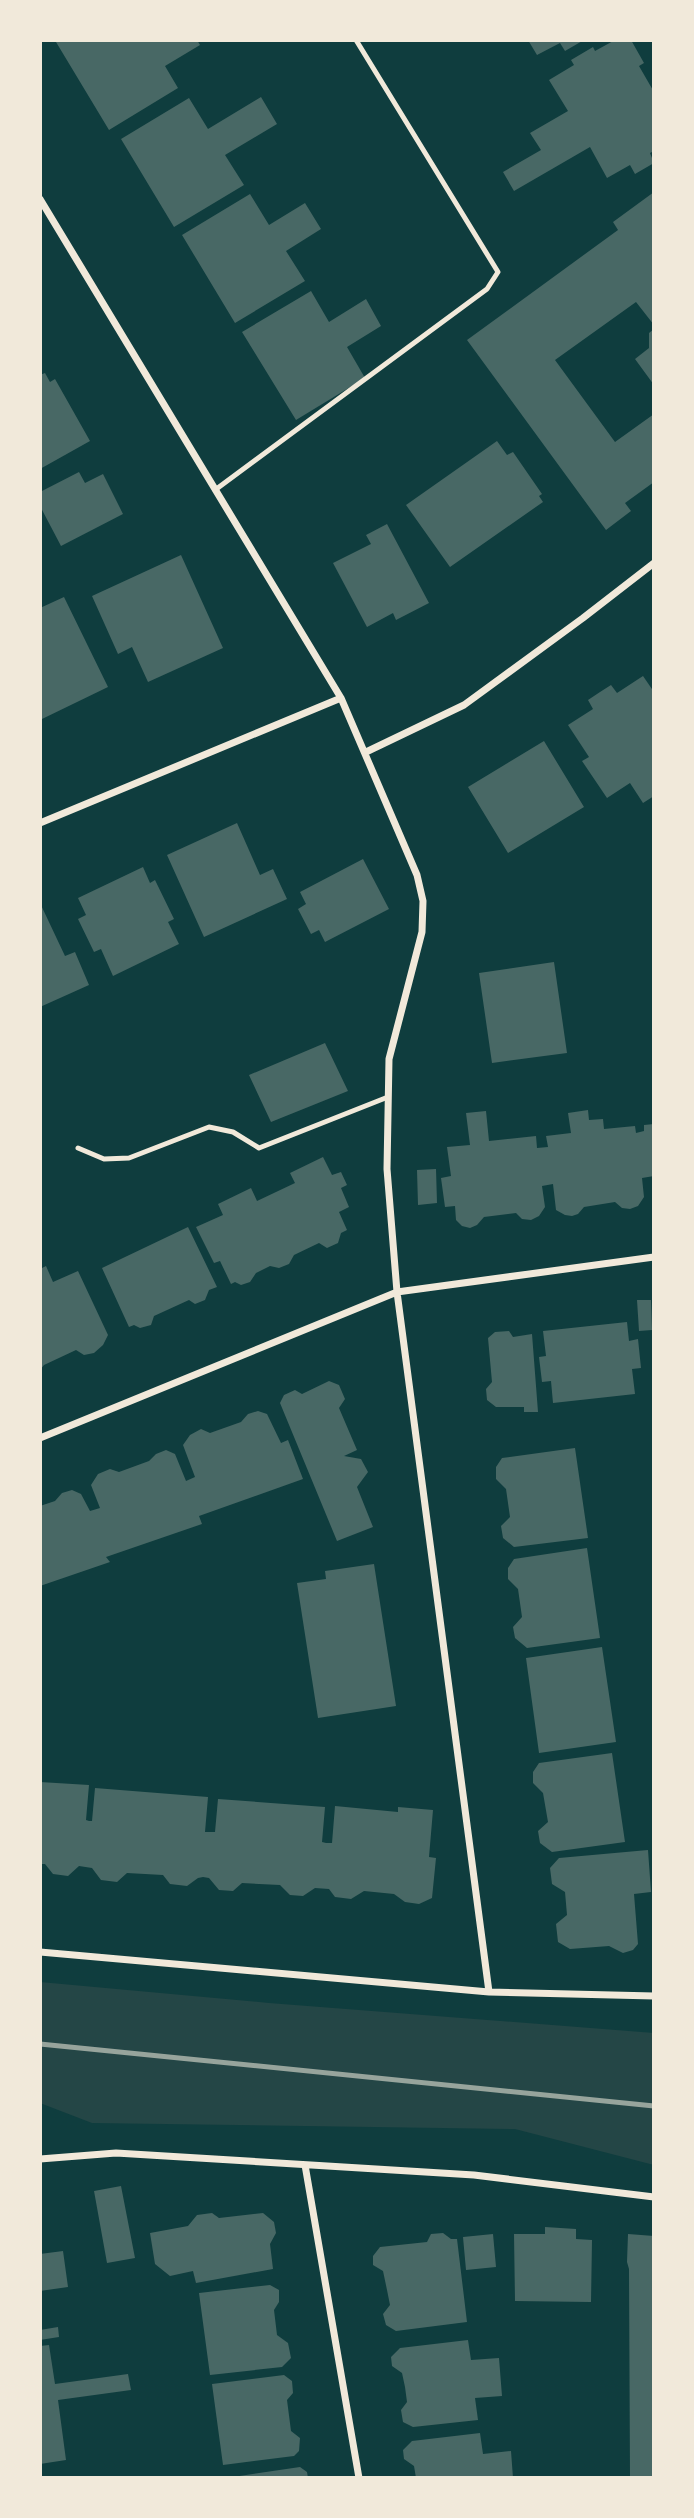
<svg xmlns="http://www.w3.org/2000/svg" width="694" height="2518" font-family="'Source Serif 4',serif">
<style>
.green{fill:#244646}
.building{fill:#486865}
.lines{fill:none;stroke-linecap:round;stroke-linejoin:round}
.service{stroke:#f1e9da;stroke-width:5}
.minor{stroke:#f1e9da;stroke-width:7}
.rail{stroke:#97a49c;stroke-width:5}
</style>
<rect width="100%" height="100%" fill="#0f3d3e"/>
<path class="green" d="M40,1982L269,2003L654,2033V2165L515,2129L92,2123L40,2103Z"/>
<path class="building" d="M59,40H197L200,45L165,66L178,88L109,130L56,42Z
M528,40H584L565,51L560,43L537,55Z
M615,40H631L644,63L639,66L654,92V151L650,153L654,163L635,174L630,165L607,178L590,147L514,191L503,172L541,150L530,133L568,111L549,80L574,65L571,60L593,47L595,51Z
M261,97L277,124L225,155L244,185L174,227L121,139L189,98L208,129Z
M654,192V325L636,302L555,360L615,442L654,414V482L625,503L631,511L606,530L467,340L618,230L613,222Z
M250,194L269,225L305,203L321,229L286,251L305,281L235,323L182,235Z
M311,291L329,322L366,299L381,326L347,347L365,378L296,420L242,332Z
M654,329V385L635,359L649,348V333Z
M45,373L50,382L55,379L90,441L40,469V375Z
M497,441L507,455L513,452L542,494L539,496L543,502L450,567L406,505Z
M79,472L85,483L103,474L123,514L61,546L40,506V492Z
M387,524L429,603L396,620L393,613L367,627L333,563L371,544L366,535Z
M181,555L223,648L148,682L132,647L118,654L92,596Z
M64,597L108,687L42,719L40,608Z
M643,676L654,692V767L652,769L654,772V796L643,803L630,783L607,798L582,761L589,757L568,725L593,709L588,700L600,692L611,685L617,693Z
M544,741L584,807L508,853L468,787Z
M237,823L260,875L273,869L287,899L204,937L167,855Z
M363,859L389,909L325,942L319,930L311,934L298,909L306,904L300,892Z
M143,867L150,883L155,880L174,919L168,922L179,944L113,976L101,949L94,952L78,919L86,915L78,898Z
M40,903L65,956L75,952L89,985L40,1007Z
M554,962L567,1053L492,1063L479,973Z
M325,1043L348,1091L271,1122L249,1075Z
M588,1110L589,1120L603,1119L604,1129L635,1126L636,1133L644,1131V1125L654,1124V1176L642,1178L644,1197L638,1206L630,1209L622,1208L615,1202L584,1207L578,1214L572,1216L565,1215L556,1210L553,1184L542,1186L545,1207L539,1216L531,1220L522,1219L516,1213L484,1217L477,1225L470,1228L462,1226L456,1220L455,1206L445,1207L441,1178L451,1176L447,1147L470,1145L466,1113L486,1111L489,1141L536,1136L537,1148L548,1147L546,1136L571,1133L568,1113Z
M323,1157L332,1175L341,1172L347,1185L341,1188L349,1207L339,1212L347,1230L341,1233L338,1243L327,1248L319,1243L294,1255L289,1264L279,1268L270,1266L256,1273L250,1282L241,1285L235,1282L231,1284L220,1261L214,1263L196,1227L223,1215L218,1204L251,1188L257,1201L295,1183L290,1173Z
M436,1169L437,1203L418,1205L417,1170Z
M188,1227L217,1287L209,1290L205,1300L195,1304L189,1300L154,1316L151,1325L140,1328L134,1325L129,1327L102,1268Z
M46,1266L53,1282L78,1271L108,1335L103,1345L94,1353L84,1355L76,1350L44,1365L40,1370V1269Z
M637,1300H651L652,1330L639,1331Z
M627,1322L629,1341L638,1339L641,1368L632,1369L635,1394L553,1403L551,1381L542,1382L539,1357L546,1356L543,1331Z
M509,1331L513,1337L532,1334L538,1412H524V1407H496L487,1400L486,1389L492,1382L488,1338L495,1332Z
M329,1381L339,1385L345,1399L339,1408L357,1450L344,1456L361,1459L368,1472L357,1487L373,1527L337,1541L280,1403L284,1395L295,1390L302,1394Z
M258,1411L267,1414L281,1443L288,1440L303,1479L199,1516L202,1524L106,1557L110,1562L40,1586V1506L55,1501L62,1493L72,1490L81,1494L90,1511L100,1508L91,1485L98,1474L110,1469L119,1472L149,1461L156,1454L166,1450L175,1454L186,1481L195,1477L183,1445L190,1435L201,1429L210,1433L241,1422L248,1414Z
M575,1448L588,1538L514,1547L503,1538L501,1526L510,1517L506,1489L496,1479V1467L502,1458Z
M587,1548L600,1638L527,1648L515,1638L513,1627L522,1617L518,1589L508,1579V1568L514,1559Z
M374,1564L396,1706L318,1718L297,1583L326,1579L325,1571Z
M602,1647L616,1742L539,1753L526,1658Z
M612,1753L625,1842L552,1852L540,1843L538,1831L548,1822L543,1793L533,1783V1772L539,1763Z
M40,1782L89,1785L86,1820L89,1821H92L95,1788L208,1797L205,1832H215L218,1799L325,1807L322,1842L326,1843H332L335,1806L398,1812V1807L433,1810L429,1857L436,1858L432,1898L419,1904L405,1902L394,1894L364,1891L351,1899L335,1897L329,1889L315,1888L303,1896L290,1895L280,1885L242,1883L233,1891L219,1890L209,1878L203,1877L198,1878L187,1886L170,1884L163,1875L127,1873L117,1882L101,1880L92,1868L79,1866L68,1876L53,1874L45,1864H40Z
M648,1850L651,1892L634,1894L638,1944L633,1950L623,1953L609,1946L570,1949L558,1942L556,1924L567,1915L565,1892L552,1884L550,1868L559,1858Z
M121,2186L135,2258L107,2263L94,2191Z
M212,2213L219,2218L263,2213L274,2222L276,2233L270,2244L273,2269L196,2283L193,2271L170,2276L155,2264L150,2233L188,2226L197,2215Z
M545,2227L576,2229V2239L592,2240L591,2302L515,2301L514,2234H545Z
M443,2233L451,2239H457L467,2322L396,2331L386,2325L383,2314L390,2305L387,2290L383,2271L373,2265V2256L380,2247L427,2242L431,2234Z
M493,2234L496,2267L466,2270L463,2237Z
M628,2234L654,2236V2478H630L629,2269L627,2262Z
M63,2251L68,2287L40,2291V2254Z
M270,2285L279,2290V2302L274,2310L277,2335L288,2343L291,2358L282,2367L210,2375L199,2293Z
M58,2327L59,2337L40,2340V2330Z
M468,2340L471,2360L499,2358L502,2396L475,2398L478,2420L413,2427L403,2422L401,2410L407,2402L405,2387L402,2373L392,2366L391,2357L400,2348Z
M49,2345L55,2384L128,2374L131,2390L58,2400L66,2460L40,2464V2346Z
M284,2375L292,2381L293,2393L287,2400L291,2431L300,2438L299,2451L294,2456L223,2465L212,2384Z
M480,2433L483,2454L511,2451L513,2478H416L414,2466L404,2459L403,2450L412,2441Z
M300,2467L307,2472L308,2478H226Z"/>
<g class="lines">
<path class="service" d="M215,490L487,289L498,272L356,40
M78,1148L104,1159L129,1158L209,1127L233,1132L259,1148L388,1097"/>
<path class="minor" d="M40,199L341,698L417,875L423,901L422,932L389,1059L387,1169L397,1292L489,1992
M366,752L464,705L583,618L654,563
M40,823L341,698
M40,1438L397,1292L654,1257
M40,1952L489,1992L654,1996
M40,2159L116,2153L474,2175L654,2197
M305,2165L359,2478"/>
<path class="rail" d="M40,2044L654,2106"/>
</g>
<rect width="694" height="2518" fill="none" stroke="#f1e9da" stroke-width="84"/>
</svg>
